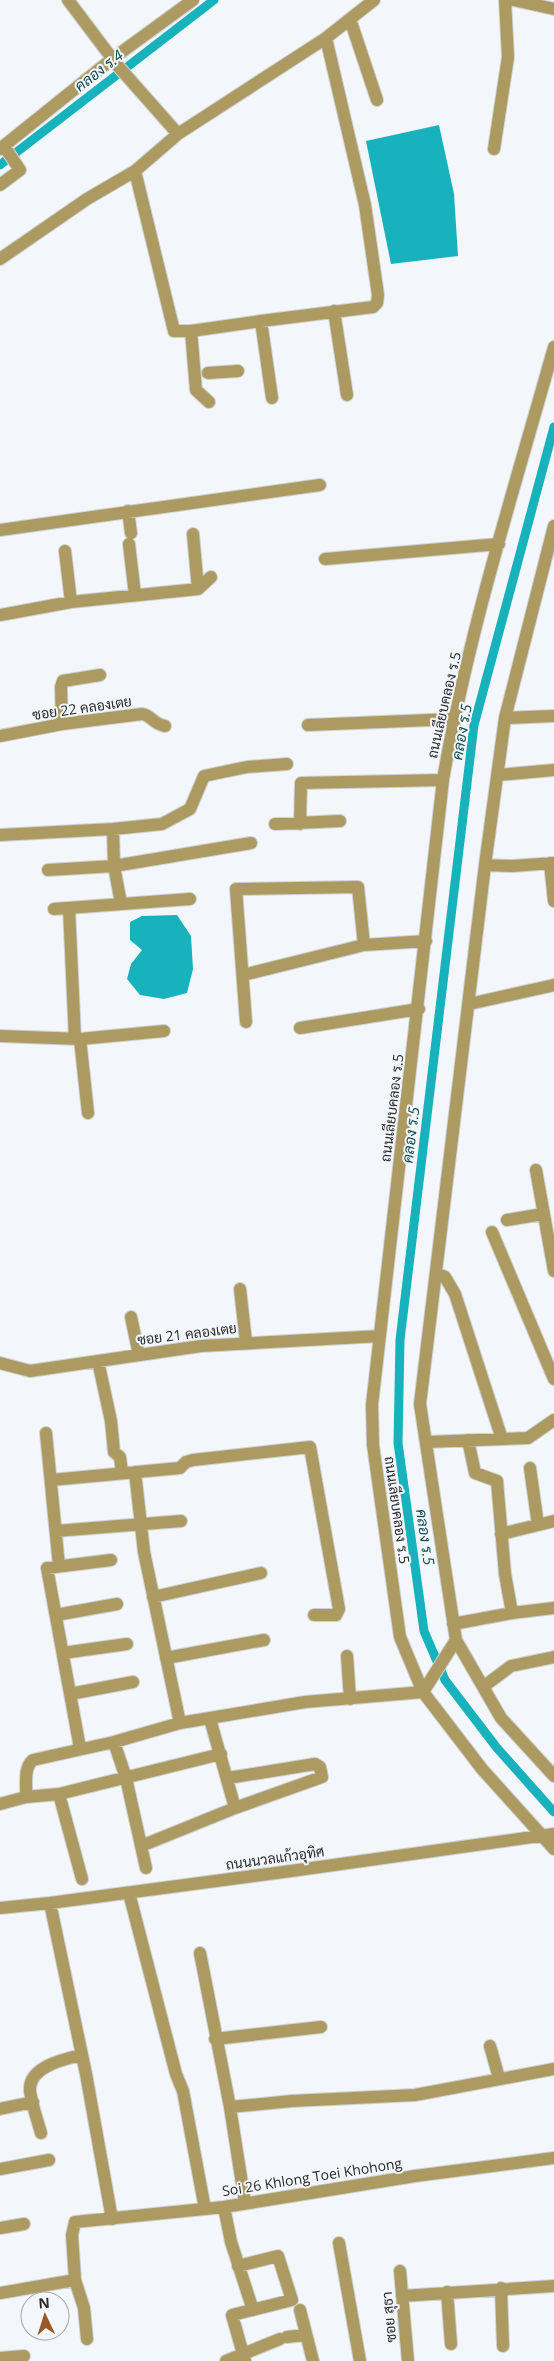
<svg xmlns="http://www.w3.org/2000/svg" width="554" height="2361" font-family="'Open Sans',Sarabun,sans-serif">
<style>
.water{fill:#18b2bc}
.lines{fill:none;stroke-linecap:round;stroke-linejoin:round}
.canal{stroke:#18b2bc;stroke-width:9}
.minor-casing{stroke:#ced2d6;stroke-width:14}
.minor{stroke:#ac9a61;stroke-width:12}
.labels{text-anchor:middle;stroke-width:4;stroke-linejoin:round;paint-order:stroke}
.street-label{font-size:14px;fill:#282a2b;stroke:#f3f7fb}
.water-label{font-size:15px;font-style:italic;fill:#114c50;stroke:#f3f7fb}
</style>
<rect width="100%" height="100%" fill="#f3f7fb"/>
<path class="water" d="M439,125L454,194L458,256L391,264L366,141Z
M177,915L191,936L193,969L187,993L164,999L140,995L127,979L131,964L142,950L130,940V922L142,916Z"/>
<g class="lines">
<path class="canal" d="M0,165L214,0
M554,427L474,725L400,1340L398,1443L424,1631L445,1680L497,1748L554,1812"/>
<g class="minor-casing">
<path id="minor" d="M68,0L117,65L178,134
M513,0L554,9
M350,19L377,100
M0,149L112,59L193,0
M494,149L508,57L505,0
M135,171L174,331H191L261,321
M0,185L20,170L4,146
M0,259L87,199L135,171L178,134L326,38L374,0
M334,311L347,395
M191,331L196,390L209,402
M554,347C514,490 468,633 443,780L372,1405L373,1445L400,1637L423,1692L482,1769L554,1849
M208,373L238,371
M272,398L261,321L373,307L377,303L378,295L365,205L326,38
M128,511L131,533
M554,526L505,718L485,865L420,1404L456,1640L501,1718L554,1776
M0,530L320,485
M193,534L198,589
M129,544L135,595
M65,551L71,602
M325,559L499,544
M0,615L71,602L198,589L211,577
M505,718L554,716
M62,724L61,687L63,681L100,675
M308,725L454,719
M0,736L62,724L142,714C151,715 153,724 165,726
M498,775L554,770
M275,824L340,821
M300,824L301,783L443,780
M113,829L114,866L120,898
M0,835L113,829L162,824L190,809L204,776L247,767L287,764
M550,863L554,901
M485,865L512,866L554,863
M48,870L114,866L251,843
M69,908L75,1039
M54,909L190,899
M243,975L364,945L426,941
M469,1004L554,985
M246,1022L236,889L358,887L364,945
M300,1028L419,1009
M0,1036L80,1039L164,1031
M80,1039L88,1113
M536,1170L554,1271
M507,1220L543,1214
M492,1232L554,1379
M436,1273L445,1277L455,1294L502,1439
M240,1289L246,1342
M131,1317L139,1355
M98,1361L111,1421L114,1452L120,1457L122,1473
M0,1363L30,1371L201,1346L380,1336
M46,1433L59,1566
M468,1440L475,1473L497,1481L505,1574L512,1613L554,1608
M426,1442L528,1438L554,1420
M530,1468L538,1525
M135,1472L144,1552L180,1723
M51,1480L180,1468L186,1462L193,1460L310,1447L339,1609L336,1615H314
M56,1531L181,1521
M501,1534L554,1521
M153,1597L261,1573
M56,1615L117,1604
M453,1624L512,1613
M63,1653L127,1644
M347,1656L350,1699
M166,1658L264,1640
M483,1687L511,1666L554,1657
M70,1694L133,1682
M210,1719L235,1808
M114,1742L126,1778L146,1868
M80,1748L47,1568L111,1560
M59,1794L82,1879
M26,1797L59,1794L221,1754
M0,1804L26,1797C27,1785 23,1768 33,1760L114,1742L180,1723L305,1702L423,1692L456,1640
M141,1846L235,1808L322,1777L320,1767L315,1764L228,1778
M129,1893L176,2074L183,2091L205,2209
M50,1903L86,2074L112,2219
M0,1908L50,1903L291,1871L554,1834
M200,1953L230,2107L245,2203
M215,2039L321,2027
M490,2046L499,2078
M230,2107L292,2101L415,2095L554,2069
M0,2109L33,2102
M41,2133C37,2119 32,2105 30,2091C28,2067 64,2059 81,2055
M0,2169L49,2160
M224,2207L231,2242L253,2310
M0,2228L24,2224
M339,2243L360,2361
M238,2266L278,2256L292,2300L232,2315L245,2361
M400,2271L408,2361
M75,2280L84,2308L87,2339
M501,2288L503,2346
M447,2292L451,2344
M0,2293L75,2280L72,2235L75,2222L224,2207L415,2176L554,2158
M402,2296L554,2286
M300,2310L313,2361
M287,2337L306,2335
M0,2358L24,2356
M226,2361L280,2339"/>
</g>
<use href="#minor" class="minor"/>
</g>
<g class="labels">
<g class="street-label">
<text transform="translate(444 705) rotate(-77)" y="5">ถนนเลียบคลอง ร.5</text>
<text transform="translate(82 708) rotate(-8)" y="5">ซอย 22 คลองเตย</text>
<text transform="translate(392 1108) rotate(-83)" y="5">ถนนเลียบคลอง ร.5</text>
<text transform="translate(187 1334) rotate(-7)" y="5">ซอย 21 คลองเตย</text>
<text transform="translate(397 1510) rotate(82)" y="5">ถนนเลียบคลอง ร.5</text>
<text transform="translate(275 1858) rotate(-8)" y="5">ถนนนวลแก้วอุทิศ</text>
<text transform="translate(312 2177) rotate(-9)" y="5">Soi 26 Khlong Toei Khohong</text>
<text transform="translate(389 2317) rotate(-95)" y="5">ซอย สุธา</text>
</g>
<g class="water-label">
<text transform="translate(99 71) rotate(-38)" y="5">คลอง ร.4</text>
<text transform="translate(462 732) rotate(-80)" y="5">คลอง ร.5</text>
<text transform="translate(411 1135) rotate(-83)" y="5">คลอง ร.5</text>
<text transform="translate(425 1537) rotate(82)" y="5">คลอง ร.5</text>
</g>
</g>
<g transform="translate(45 2316) rotate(356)"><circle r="24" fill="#f3f7fb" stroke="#a2a5a8"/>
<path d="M0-4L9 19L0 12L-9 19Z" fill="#995824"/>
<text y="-8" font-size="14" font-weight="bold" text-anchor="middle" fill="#282a2b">N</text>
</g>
</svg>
